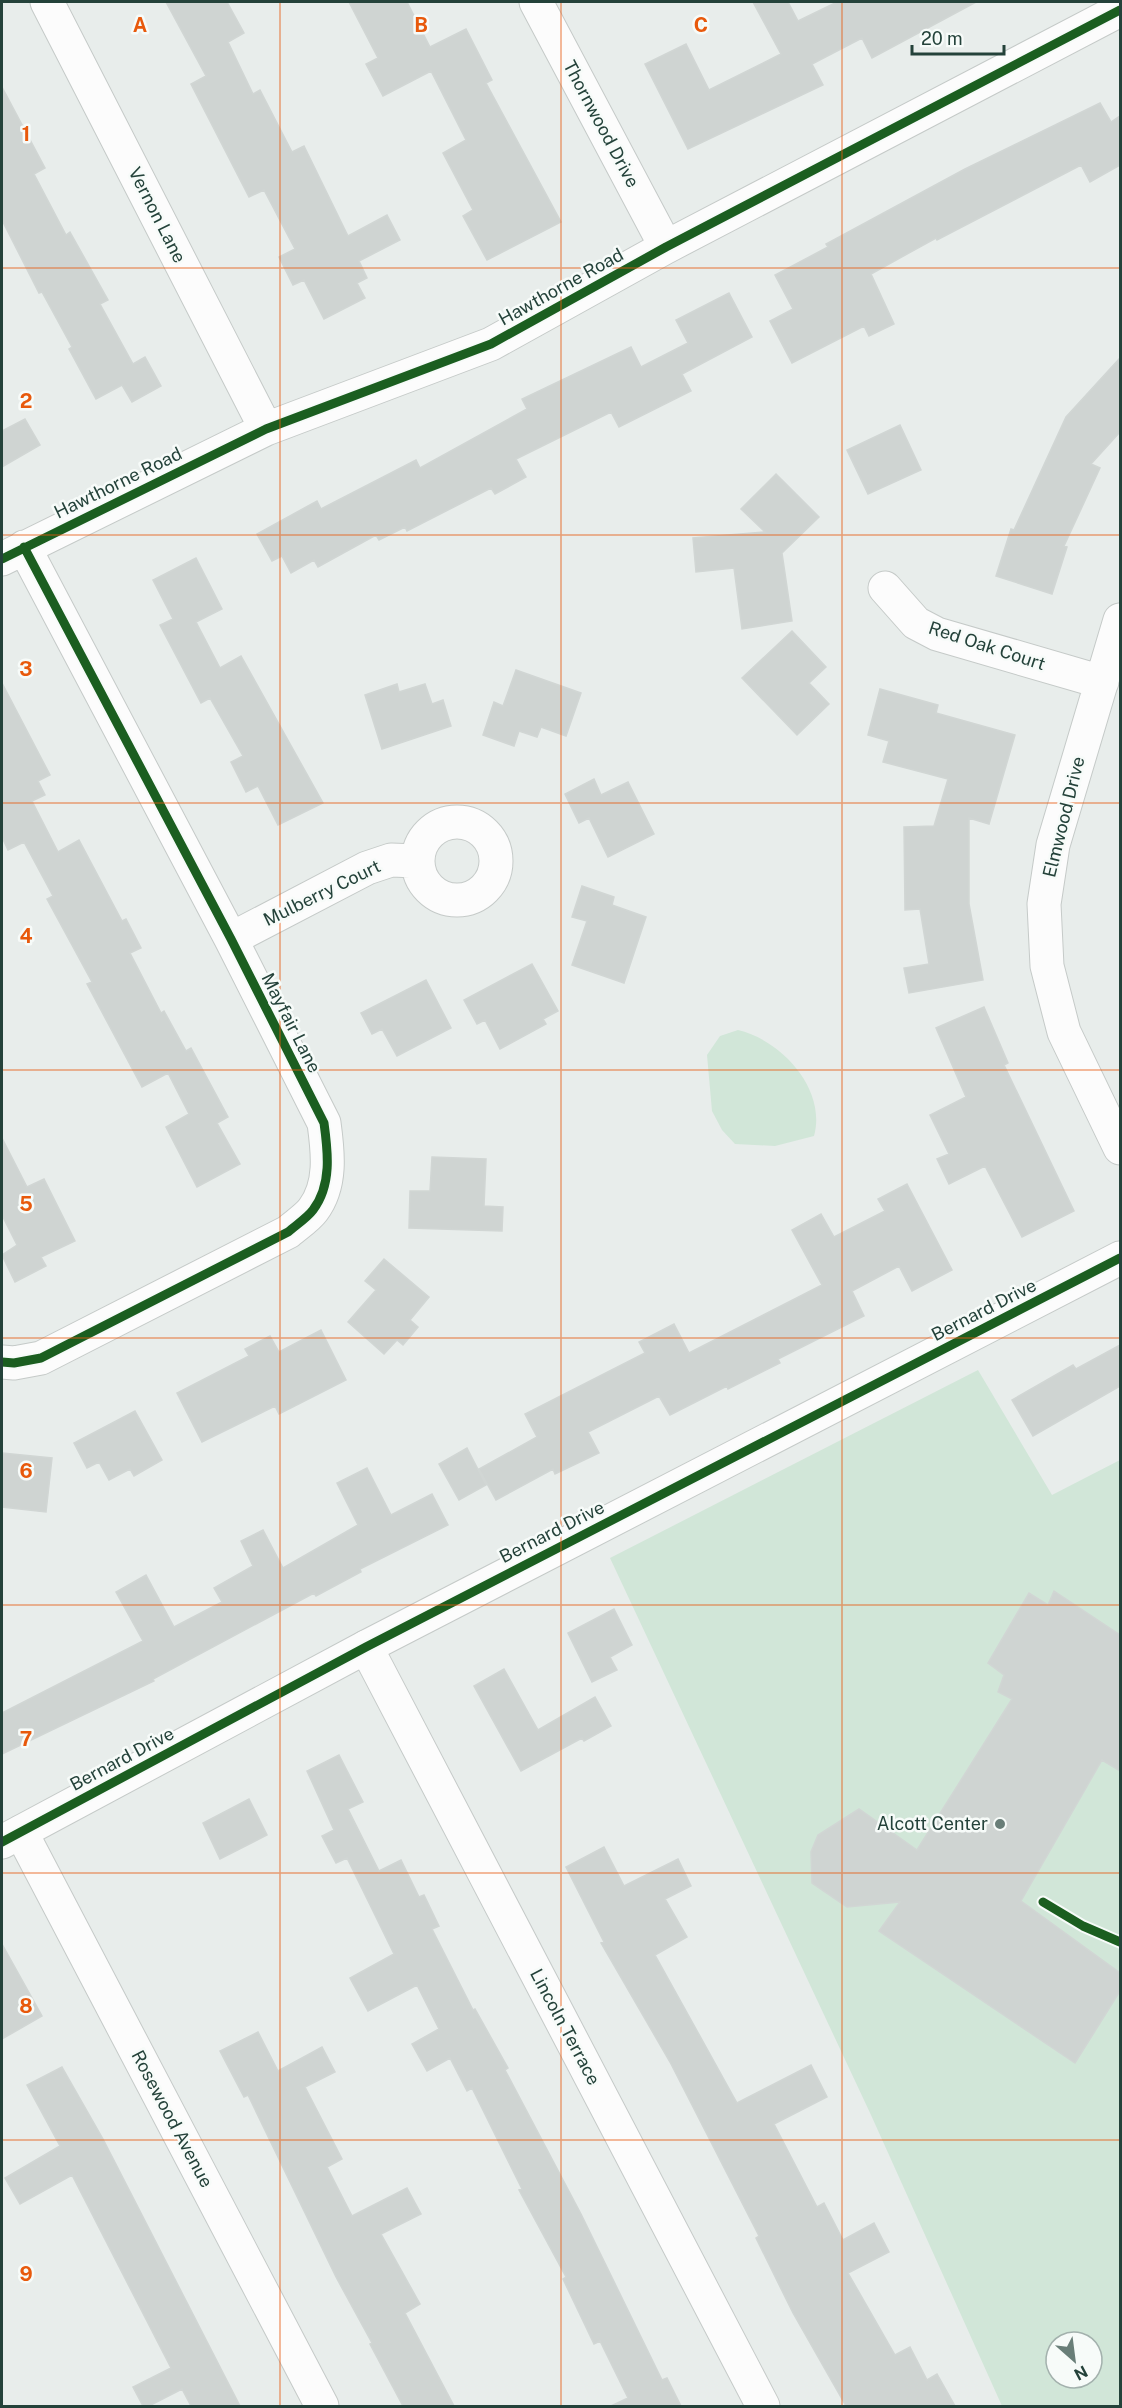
<svg xmlns="http://www.w3.org/2000/svg" width="1122" height="2408" font-family="'Public Sans',sans-serif">
<style>
.green{fill:#d1e6d8;fill-rule:evenodd}
.building{fill:#cfd4d2;stroke:#d1d6d4;stroke-width:1.5}
.lines{fill:none;stroke-linecap:round;stroke-linejoin:round}
.minor-casing{stroke:#c5cac8;stroke-width:35}
.tertiary-casing{stroke:#c5cac8;stroke-width:35}
.minor{stroke:#fcfcfc;stroke-width:33}
.tertiary{stroke:#fcfcfc;stroke-width:33}
.cycleway-casing{stroke:#f7fbf9;stroke-width:13}
.cycleway{stroke:#1b5e20;stroke-width:9}
.grid{fill:none;stroke:#e8590c;stroke-width:1.5;stroke-opacity:0.55}
.poi-dot{fill:#697e78;stroke:#f7fbf9;stroke-width:2}
.labels{text-anchor:middle;stroke-width:5;stroke-linejoin:round;paint-order:stroke}
.street-label{font-size:18px;fill:#24423a;stroke:#f7fbf9}
.poi-label{font-size:18px;fill:#24423a;stroke:#f7fbf9;text-anchor:end}
.grid-label{font-size:20px;text-anchor:middle;font-weight:bold;fill:#e8590c;stroke:#f7fbf9;stroke-width:5;stroke-linejoin:round;paint-order:stroke}
</style>
<rect width="100%" height="100%" fill="#e8edeb"/>
<path class="green" d="M738,1030C781,1040 827,1089 814,1136L775,1146L735,1144L722,1130L712,1111L707,1055L720,1036Z
M978,1370L1052,1495L1120,1460V2406H1002L871,2115L610,1558ZM1056,2342H1092V2378H1056Z"/>
<path class="building" d="M166,2H227L244,33L228,42L253,94L260,90L292,152L304,146L348,236L387,215L400,240L359,261L367,278L357,283L365,298L324,319L304,280L293,285L279,257L295,249L264,190L249,197L191,84L206,76Z
M349,2H407L430,47L466,29L492,80L486,83L561,222L487,260L463,216L473,210L443,153L466,140L431,71L383,96L366,64L378,58Z
M753,2H788L798,21L837,2H976L872,58L862,38L812,64L823,85L688,149L645,64L686,44L709,90L781,54Z
M2,87L45,168L34,174L66,235L70,232L108,300L100,304L133,364L145,357L161,386L132,402L122,385L96,399L69,349L72,347L42,292L39,293L2,220Z
M1100,103L1111,122L1120,116V165L1090,182L1081,165L937,240L936,238L871,274L894,324L869,336L864,326L792,363L770,321L793,309L775,275L828,247L826,244L965,169Z
M729,293L752,337L682,374L691,391L619,427L611,412L516,459L526,477L495,494L491,488L407,531L405,527L379,540L376,535L318,567L314,560L291,573L282,556L272,561L257,534L317,501L321,509L416,460L420,468L527,409L522,399L631,347L641,367L688,343L676,320Z
M1120,358V432L1091,464L1100,468L1064,546L1067,547L1052,594L996,576L1011,529L1014,530L1066,417Z
M25,419L40,445L2,467V431Z
M900,425L921,470L868,494L847,450Z
M776,474L819,517L782,553L792,621L742,629L734,568L696,572L693,538L765,532L741,509Z
M196,558L222,609L196,622L220,668L241,656L323,803L278,825L258,786L246,792L231,762L243,756L210,698L201,703L160,625L173,619L153,580Z
M792,631L826,667L809,683L829,704L797,735L742,678Z
M516,670L581,693L566,736L541,727L537,737L519,731L514,746L483,735L494,702L503,706Z
M2,683L50,775L38,781L45,795L32,801L58,852L79,840L122,921L126,919L141,948L130,953L161,1013L164,1011L186,1051L191,1048L228,1117L217,1123L240,1164L197,1187L166,1127L189,1114L168,1073L142,1087L87,984L92,982L47,899L53,896L24,842L8,850L2,837Z
M397,684L399,692L425,684L432,704L443,700L451,726L382,749L365,695Z
M880,689L938,705L936,713L1015,735L989,824L969,818V904L983,980L909,993L904,968L929,964L920,909L905,910L904,827L934,826L948,779L883,762L889,741L868,735Z
M594,779L601,795L628,782L654,834L608,857L589,818L579,823L565,794Z
M582,886L614,897L612,905L646,917L624,983L572,965L587,921L572,917Z
M532,964L558,1011L543,1019L546,1024L500,1049L485,1020L477,1024L464,1000Z
M426,980L451,1028L397,1056L382,1029L372,1034L361,1013Z
M984,1007L1008,1063L1004,1065L1074,1211L1022,1237L985,1166L949,1184L937,1159L949,1154L930,1115L966,1097L936,1028Z
M2,1138L27,1187L44,1179L75,1241L41,1257L46,1266L15,1282L2,1255L17,1245L2,1215Z
M432,1157L486,1159L484,1206L503,1207L502,1231L409,1228L410,1191H430Z
M907,1184L952,1270L912,1291L899,1266L852,1291L864,1316L778,1359L780,1363L728,1389L727,1386L670,1415L659,1396L588,1432L599,1453L555,1474L553,1469L496,1500L479,1469L537,1437L525,1414L645,1353L639,1342L674,1324L689,1353L822,1285L792,1230L821,1214L834,1237L885,1211L878,1199Z
M384,1259L429,1297L410,1320L418,1327L403,1345L397,1340L384,1354L348,1322L376,1290L365,1281Z
M321,1330L346,1380L279,1414L275,1406L202,1442L177,1393L249,1356L245,1349L270,1336L279,1352Z
M1120,1345V1386L1033,1436L1012,1400L1073,1365L1076,1369Z
M135,1411L162,1460L134,1476L130,1469L109,1480L99,1462L87,1468L74,1443Z
M467,1448L486,1485L459,1500L439,1464Z
M2,1453L52,1458L46,1512L2,1507Z
M367,1468L391,1515L432,1494L448,1525L360,1569L361,1572L316,1596L314,1593L153,1679L154,1681L2,1754V1713L143,1641L116,1592L146,1575L174,1627L222,1602L214,1588L253,1566L241,1541L263,1530L283,1568L358,1525L337,1483Z
M1054,1591L1120,1635V1771L1102,1760L1021,1901L1120,1973V1991L1075,2063L879,1931L900,1902L847,1907L812,1883L811,1852L818,1835L859,1809L917,1850L1012,1699L998,1692L1004,1675L988,1663L1029,1593L1048,1605Z
M614,1609L632,1645L610,1657L617,1670L592,1682L568,1633Z
M504,1669L538,1730L595,1697L611,1726L584,1741L582,1738L521,1771L474,1686Z
M339,1755L363,1802L348,1809L379,1871L401,1860L419,1897L424,1895L439,1926L432,1929L473,2010L475,2009L508,2068L505,2070L581,2214L662,2380L667,2378L681,2406H611L628,2398L600,2341L594,2344L563,2279L566,2277L519,2190L522,2189L472,2088L467,2091L450,2058L427,2071L412,2044L439,2029L417,1985L368,2011L350,1978L394,1954L347,1858L336,1863L322,1836L334,1830L307,1771Z
M249,1799L267,1835L220,1859L203,1823Z
M604,1847L624,1886L678,1859L691,1886L665,1899L687,1937L655,1955L737,2103L811,2065L827,2097L774,2124L817,2207L824,2203L843,2240L874,2223L889,2252L848,2273L895,2355L910,2347L927,2380L937,2374L955,2406H846L793,2313L756,2238L759,2236L670,2062L601,1943L604,1942L566,1867Z
M2,1944L42,2016L2,2039Z
M258,2032L278,2071L322,2047L335,2072L305,2087L342,2159L327,2167L352,2216L407,2188L421,2214L381,2234L420,2304L405,2313L454,2406H403L370,2344L372,2343L336,2277L248,2095L244,2097L220,2051Z
M62,2067L103,2139L240,2406H191L182,2389L149,2406H143L133,2387L171,2368L72,2175L20,2204L5,2178L60,2146L27,2085Z"/>
<g class="lines">
<g class="minor-casing">
<path id="minor" d="M47,2L266,429
M536,2L666,247
M2,559L266,429L491,344L666,247L1120,10
M885,588L916,623L937,634L1102,682
M1120,620L1053,845L1044,904L1047,966L1064,1032L1120,1148
M418 861a39 39 0 1 1 78 0a39 39 0 1 1-78 0Z
M231,939L367,868L391,860L417,861
M2,1362L14,1363L41,1358L288,1232C296,1225 307,1218 313,1210C332,1185 328,1152 324,1123L231,939L24,547
M366,1647L763,2406
M21,1832L322,2406"/>
</g>
<g class="tertiary-casing">
<path id="tertiary" d="M2,1842L366,1647L1120,1258"/>
</g>
<use href="#minor" class="minor"/>
<use href="#tertiary" class="tertiary"/>
<g class="cycleway-casing">
<path id="cycleway" d="M2,559L266,429L491,344L666,247L1120,10
M2,1362L14,1363L41,1358L288,1232C296,1225 307,1218 313,1210C332,1185 328,1152 324,1123L231,939L24,547
M2,1842L366,1647L1120,1258
M1043,1902L1083,1926L1120,1942"/>
</g>
<use href="#cycleway" class="cycleway"/>
</g>
<path class="grid" d="M280,2V2406M561,2V2406M842,2V2406M2,268H1120M2,535H1120M2,803H1120M2,1070H1120M2,1338H1120M2,1605H1120M2,1873H1120M2,2140H1120"/>
<circle class="poi-dot" cx="1000" cy="1824" r="6"/>
<g class="labels">
<g class="street-label">
<text transform="translate(601 124) rotate(62)" y="6">Thornwood Drive</text>
<text transform="translate(157 215) rotate(63)" y="6">Vernon Lane</text>
<text transform="translate(561 287) rotate(-29)" y="6">Hawthorne Road</text>
<text transform="translate(118 483) rotate(-26)" y="6">Hawthorne Road</text>
<text transform="translate(987 646) rotate(18)" y="6">Red Oak Court</text>
<text transform="translate(1064 817) rotate(-76)" y="6">Elmwood Drive</text>
<text transform="translate(322 893) rotate(-26)" y="6">Mulberry Court</text>
<text transform="translate(291 1023) rotate(63)" y="6">Mayfair Lane</text>
<text transform="translate(984 1310) rotate(-27)" y="6">Bernard Drive</text>
<text transform="translate(552 1532) rotate(-27)" y="6">Bernard Drive</text>
<text transform="translate(122 1759) rotate(-28)" y="6">Bernard Drive</text>
<text transform="translate(565 2027) rotate(62)" y="6">Lincoln Terrace</text>
<text transform="translate(172 2119) rotate(62)" y="6">Rosewood Avenue</text>
</g>
<g class="poi-label">
<text x="988" y="1830">Alcott Center</text>
</g>
</g>
<g class="grid-label">
<text x="140" y="32">A</text>
<text x="421" y="32">B</text>
<text x="701" y="32">C</text>
<text x="26" y="141">1</text>
<text x="26" y="408">2</text>
<text x="26" y="676">3</text>
<text x="26" y="943">4</text>
<text x="26" y="1211">5</text>
<text x="26" y="1478">6</text>
<text x="26" y="1746">7</text>
<text x="26" y="2013">8</text>
<text x="26" y="2281">9</text>
</g>
<rect width="1122" height="2408" fill="none" stroke="#24423a" stroke-width="6"/>
<g transform="translate(1074 2360) rotate(152)"><circle r="28" fill="#f7fbf9" stroke="#a3b1ad" stroke-width="1.5"/>
<path d="M0-4.5L10 22L0 15L-10 22Z" fill="#697e78"/>
<text y="-9" font-size="16" font-weight="bold" text-anchor="middle" fill="#24423a">N</text>
</g>
<path d="M912 45v9h92v-9" fill="none" stroke="#24423a" stroke-width="3"/>
<text x="921" y="45" font-size="18" fill="#24423a" stroke="#f7fbf9" stroke-width="4.5" paint-order="stroke">20 m</text>
</svg>
